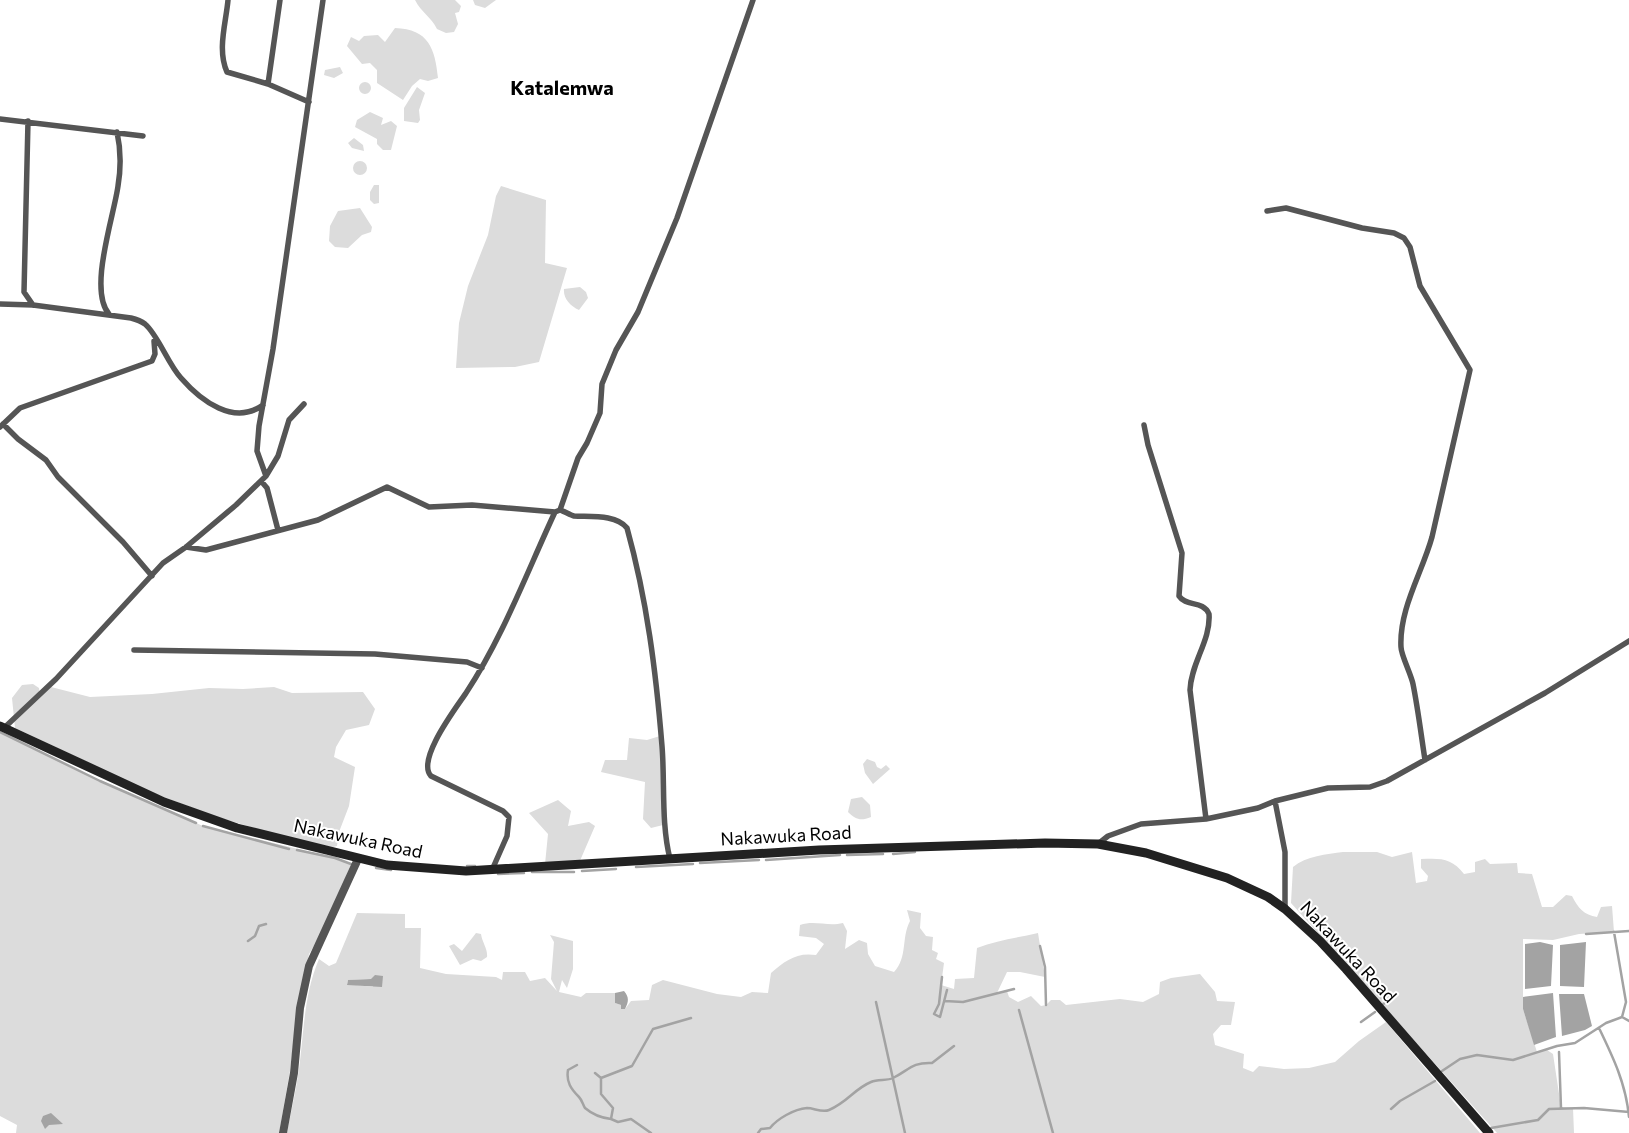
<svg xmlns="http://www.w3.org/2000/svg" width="1629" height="1133" font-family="Commissioner,sans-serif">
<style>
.green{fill:#dcdcdc;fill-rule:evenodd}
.water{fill:#a3a3a3}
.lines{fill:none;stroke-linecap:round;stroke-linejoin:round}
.stream{stroke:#a3a3a3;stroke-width:2.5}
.minor{stroke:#555;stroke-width:5.5}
.tertiary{stroke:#555;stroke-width:8}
.secondary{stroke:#222;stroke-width:9}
.labels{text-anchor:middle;stroke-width:4;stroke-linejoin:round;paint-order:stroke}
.street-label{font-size:18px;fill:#000;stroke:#fff}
.quarter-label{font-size:20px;font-weight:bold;fill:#000;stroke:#fff}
</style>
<rect width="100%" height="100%" fill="#fff"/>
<path class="green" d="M415,0H455L461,6L459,12L455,13L458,24L454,32L446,33L437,29C431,17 421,12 415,0Z
M473,0H496L485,8L475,5Z
M395,28C429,29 435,49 438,78L428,81L420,79L412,86L403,100L377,83V70L370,63L362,64L347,46L351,37L359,41L364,36L378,35L385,42Z
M340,67L343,73L334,78L324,75L325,70Z
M359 88a6 6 0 1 1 12 0a6 6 0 1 1-12 0Z
M417,87L425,93L419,110L420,120L418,123L404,121V108Z
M370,112L383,118L381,125L391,121L397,126L391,150H383L377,144V139L355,127L357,120Z
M354,138L363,145L364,151L352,148L348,143Z
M353 168a7 7 0 1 1 14 0a7 7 0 1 1-14 0Z
M374,185H379V203L374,204L370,200V192Z
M501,186L546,200L545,263L567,268L539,362L515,367L456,368L459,323L468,286L488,235L496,196Z
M360,208L372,227L371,232L362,235L348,248L335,247L329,241L330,226L338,211Z
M580,287L586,292L588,298L579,310C570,306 563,298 564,289Z
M33,684L39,688L40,696L51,687L90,697L152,694L209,688L243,689L274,687L292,693L363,692L375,709L369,725L346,730L336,747L334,757L355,767L349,806L339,832L337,846L333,847L288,838L214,816L127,783L96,766L15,728L12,698L22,685Z
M0,732L100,781L203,826L335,858L351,864L325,928L309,954L297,1012L290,1071L279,1133H16L17,1125L0,1116Z
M660,736L663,825L651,828L643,819L645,782L601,772L605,760H627L629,738L647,740Z
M867,759L875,762L877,767L881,769L886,765L890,769L873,784L865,773L863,764Z
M862,797L870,805L871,817C861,821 856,820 848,812L851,799Z
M558,800L571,811L568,826L589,822L595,826L579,863L545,864L548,834L529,813Z
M1343,852H1377L1392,857L1412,852L1416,883L1427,881L1428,876L1421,868V859C1441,858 1452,858 1464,874L1475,872V862L1485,859L1490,864L1517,863L1518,873L1532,874L1542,907H1553L1566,895L1572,896C1578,908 1584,915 1597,917L1601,907L1612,906L1614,932L1579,934L1553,940L1523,939V1009L1537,1052L1547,1050L1553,1054L1561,1107L1573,1108L1574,1133H1497L1291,903L1293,867C1306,856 1327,854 1343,852Z
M907,910L921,913L920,928L926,936L933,937L932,950L938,953L936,959L944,963L941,985L954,989L955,979L974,978L977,948C997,940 1017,938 1038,933L1045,977L1020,972H1007L997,993L1007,991L1009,997L1018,1002L1031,996L1041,1006L1046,1005L1051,1000H1060L1066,1005L1120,999L1143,1002L1159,994L1160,982L1171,978L1200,974L1215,992L1217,1001L1235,1002L1231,1025H1221L1213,1034L1215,1045L1244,1054L1243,1068L1253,1072L1259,1066L1284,1069L1309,1068L1335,1062L1359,1041L1386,1022L1480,1133H287C291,1112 296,1090 299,1069C304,1031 304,994 319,959L329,966L336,963L357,913L405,914V928H421L420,968L446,974L496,977L502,980L503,972H525L530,981L545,978L557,991L551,979L554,942L550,935L573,941V969L567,988L562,980L559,992L581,997L586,993H615V1003L621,1005V1009H625L631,1001L649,1000L652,985L663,980L717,994L741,997L752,992L768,993L771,973C785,961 796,952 816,955L824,944L816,938L799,936L800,925C815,920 828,927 843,923L847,931L845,949L859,940L867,943L868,954L875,966L894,972C908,957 901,938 910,921ZM371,979L373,987L347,984L348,980Z
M476,933L481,934C482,942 488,949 487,957L481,961L473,959L460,965L449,946L454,944L462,951Z"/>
<path class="water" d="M1540,942L1553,945L1551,986L1525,989V944Z
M1586,942L1584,987L1560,986V945Z
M375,975L383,976L382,987L347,985L348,980L371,979Z
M624,991C629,997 629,1001 625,1009H621V1005L615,1003V993Z
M1553,993L1556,1037L1534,1045L1523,1009V997Z
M1559,994H1584L1592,1026L1585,1030L1562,1036Z
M51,1113L63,1124L49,1125L45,1129L41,1121L43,1116Z"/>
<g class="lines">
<path class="stream" d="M0,732L100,781L196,823
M203,826L289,849
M297,850L335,858L351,864
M893,854L915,852
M847,855L883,854
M766,860L840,855
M700,863L759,860
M467,866H475
M636,867L693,864
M376,868L391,870
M582,871L616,869
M532,872H574
M498,874L524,873
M1614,932L1626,1002L1622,1017
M1586,934L1629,931
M248,941L255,936L259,926L266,924
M1040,946L1045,967L1046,1005
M942,977L939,1004L934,1014L940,1017L947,990
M1376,992L1386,1002L1382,1005
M945,1001L963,1002L1014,989
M876,1002L905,1133
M1019,1010L1053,1133
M1361,1022L1375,1012
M1599,1028C1613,1057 1626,1084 1629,1117
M1559,1052L1561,1108
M577,1065L568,1070C566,1082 571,1089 579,1097C582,1100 583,1105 585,1108C592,1114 602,1118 611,1119
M1442,1071L1460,1059L1477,1055L1513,1060L1557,1046L1575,1043L1606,1023L1622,1017L1629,1021
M595,1073L601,1078V1094L613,1108L611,1119L618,1122L631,1119L651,1133
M601,1078L632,1066L653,1029L691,1018
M1391,1109L1400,1101L1435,1081
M1491,1128L1538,1120L1549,1109L1584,1108L1629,1112
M758,1133L761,1129L770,1128C777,1119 794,1109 807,1108C814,1108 822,1113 829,1110C848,1102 854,1089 871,1082C878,1079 887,1081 893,1078C909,1070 912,1062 932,1063L954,1046"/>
<path class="minor" d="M228,0C226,23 217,50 227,72L268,84L309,102
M268,84L280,0
M0,119L143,136
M28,121L24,292L33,305
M1267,211L1286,208L1362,228L1394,233L1404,238L1410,247L1420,286L1470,370L1432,537C1422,573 1399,609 1401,647C1401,655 1411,674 1413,684C1418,709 1421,734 1425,760
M0,304L33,305L131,318C135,319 141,321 145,324C158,335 168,364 181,378C201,401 234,426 263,405
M109,314C88,290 114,216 118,186C121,168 121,150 117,132
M3,424L18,439L46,460L58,477L123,542L152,576
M1144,425L1148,445L1182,553L1179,596C1186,607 1203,600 1209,614C1211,640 1191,663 1190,690L1206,819
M0,427L20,408L152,361L155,354L154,341
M266,476L257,451L259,426L273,349L323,0
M261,481L267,488L278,530
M186,547L206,550L318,520L387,487L429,507L472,505L555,512
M134,650L375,654L467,662L482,668
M4,728L56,679L163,563L186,547L236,505L266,476L278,456L289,420L304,404
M1275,801L1285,852V909
M1098,844L1108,836L1141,824L1206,819L1258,808L1275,801L1328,788L1370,787L1387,781L1545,693L1629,641
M670,859C661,823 665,783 662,746C656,672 647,600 627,528C616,514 590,517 574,516C570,515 564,511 560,510L578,458L587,443L600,413L602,384L616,350L638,312L677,218L753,0
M492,870L507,836L509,817L503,811L431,776C416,760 456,708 466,693C503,637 527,572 555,512L560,510"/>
<path class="tertiary" d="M283,1133L294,1073L300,1008L309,966L358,859"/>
<path class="secondary" d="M0,726L164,802L237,828L387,865L466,871L819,850L1045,843L1098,844L1146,853L1227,878L1268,897L1285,909L1320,941L1346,969L1489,1133"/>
</g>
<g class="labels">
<g class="street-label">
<text transform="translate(786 836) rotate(-3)" y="6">Nakawuka Road</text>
<text transform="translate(358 839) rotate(12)" y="6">Nakawuka Road</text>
<text transform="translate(1348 952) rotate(47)" y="6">Nakawuka Road</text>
</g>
<g class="quarter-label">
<text x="562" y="95">Katalemwa</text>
</g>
</g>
</svg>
